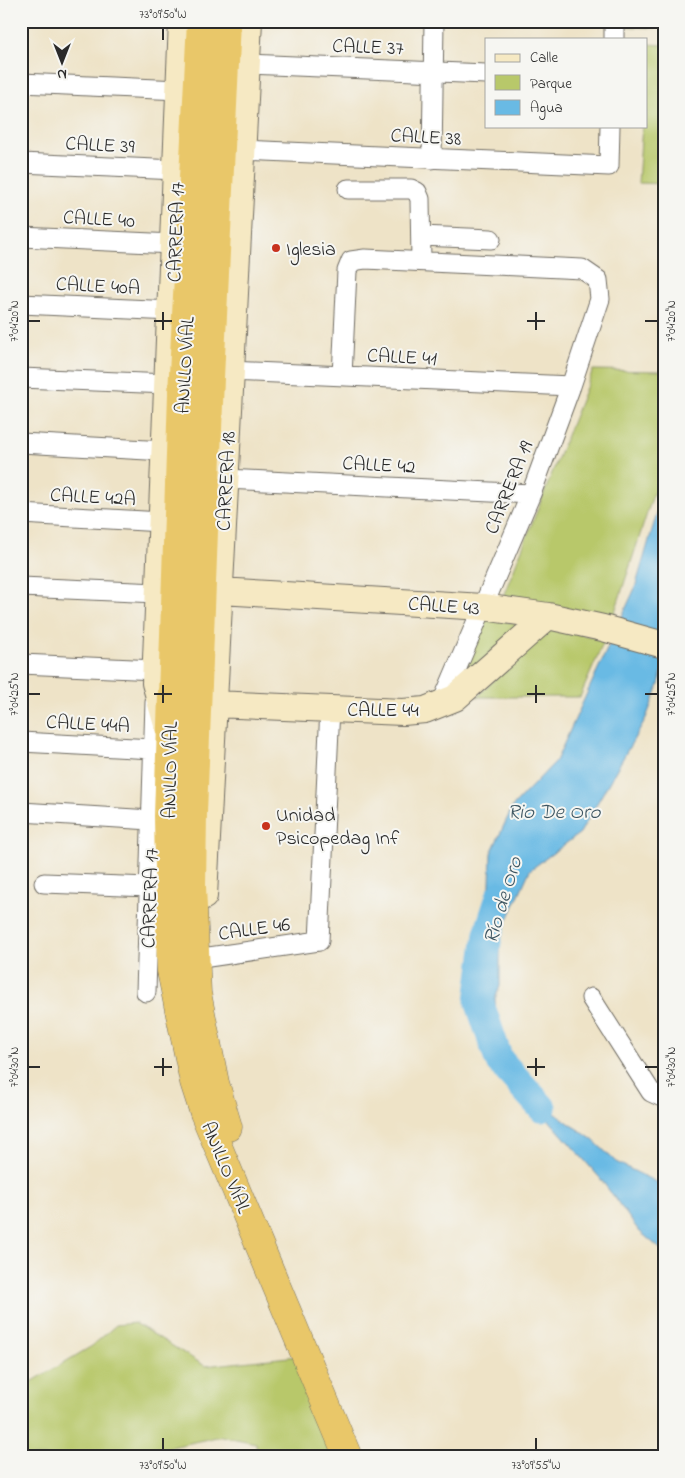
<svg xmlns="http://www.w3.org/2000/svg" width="685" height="1478" font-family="'Indie Flower',sans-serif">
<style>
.green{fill:#b8c86a;stroke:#727a4a}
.water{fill:#69bae4;stroke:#4a7288}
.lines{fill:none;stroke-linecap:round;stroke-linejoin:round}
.river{stroke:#69bae4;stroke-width:29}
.street-casing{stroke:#6f6b62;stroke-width:21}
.secondary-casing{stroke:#6f6b62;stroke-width:28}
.highway-casing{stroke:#6f6b62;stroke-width:29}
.street{stroke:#fff;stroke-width:19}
.secondary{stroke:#f6e9c3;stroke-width:26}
.highway{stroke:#e9c769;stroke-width:28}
.ticks{fill:none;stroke:#2b2b2b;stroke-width:2}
.poi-dot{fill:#c8321e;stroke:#f6f6f2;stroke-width:2}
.labels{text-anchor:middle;stroke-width:4;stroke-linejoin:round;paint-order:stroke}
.street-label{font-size:20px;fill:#2b2b2b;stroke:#f6f6f2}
.poi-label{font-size:20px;fill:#2b2b2b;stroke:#f6f6f2;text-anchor:start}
.water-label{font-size:21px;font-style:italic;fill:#3e5662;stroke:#f6f6f2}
.neatline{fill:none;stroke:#2b2b2b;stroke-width:2}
.ticks-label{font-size:12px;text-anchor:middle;fill:#2b2b2b}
</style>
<rect width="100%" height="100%" fill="#f6f6f2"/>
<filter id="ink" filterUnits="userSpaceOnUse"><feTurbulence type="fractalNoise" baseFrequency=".02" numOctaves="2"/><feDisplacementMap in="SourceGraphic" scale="10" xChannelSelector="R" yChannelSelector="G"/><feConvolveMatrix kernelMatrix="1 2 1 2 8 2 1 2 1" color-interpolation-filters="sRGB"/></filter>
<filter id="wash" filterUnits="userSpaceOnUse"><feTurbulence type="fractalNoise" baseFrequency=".0096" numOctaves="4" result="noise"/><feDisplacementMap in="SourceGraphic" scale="20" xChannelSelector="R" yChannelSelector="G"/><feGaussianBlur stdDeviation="1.12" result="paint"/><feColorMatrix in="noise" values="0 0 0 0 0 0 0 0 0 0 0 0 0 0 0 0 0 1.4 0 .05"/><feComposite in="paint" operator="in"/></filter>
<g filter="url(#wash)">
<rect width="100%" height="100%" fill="#eee3c7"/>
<path class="green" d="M620,21H657L656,28L619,26Z
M647,44L664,45V184L638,183L642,126H646Z
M593,370L664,371V461L611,624L502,599Z
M485,615L529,628L456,688Z
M545,628L605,639L580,697H477Z
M135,1323L205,1366L298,1356L338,1457H257L256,1443L221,1436L127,1457H21V1388L92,1346L116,1325Z"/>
<path class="water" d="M664,489V660L659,685L646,718L580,833L530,870L500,937V986L495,999L496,1021L511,1054L531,1077L553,1112L593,1140L616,1162L664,1186V1252L639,1231L600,1178L519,1086L503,1044L485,1037L491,853L513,806L556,761L635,588Z"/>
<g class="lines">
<path class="river" d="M500,897L488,934L479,1001L499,1060L542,1108"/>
</g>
</g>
<g filter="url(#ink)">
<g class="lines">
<g class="street-casing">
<path id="street" d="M614,39V21
M247,64L486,74
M21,83L180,90
M242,150L609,166L610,126
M432,159L434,21
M21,163L177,170
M348,189H411L417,192L420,199L421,261
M421,236L491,239
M21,237L174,244
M21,304L172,311
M230,371L571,386
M342,376L347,271L351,261L365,259L582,269L598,280L600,299L571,386L531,494L441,705
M21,378L168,384
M21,443L165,451
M225,479L531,494
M21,514L162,522
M21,587L158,593
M21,664L156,670
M21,742L153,749
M21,812L151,820
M44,883L149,887
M195,959L319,941L330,708
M146,992L155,702
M591,998L651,1092L664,1098"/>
</g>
<g class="secondary-casing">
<path id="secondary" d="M220,591L483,607L548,616L603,628L664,645
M213,704L403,712L425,710L455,698L548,616
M168,728L155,683L182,21
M204,896L249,21"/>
</g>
<g class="highway-casing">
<path id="highway" d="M201,21L182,394L168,816L171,971L194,1082L204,1113L348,1457
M227,21L210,378L193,813L192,887L197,993L215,1083L228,1127"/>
</g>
<use href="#street" class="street"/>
<use href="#secondary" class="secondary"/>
<use href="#highway" class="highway"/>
</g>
</g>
<path class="ticks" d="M163,28V40M163,312V330M536,312V330M28,321H40M154,321H172M527,321H545M645,321H658M163,685V703M536,685V703M28,694H40M154,694H172M527,694H545M645,694H658M163,1058V1076M536,1058V1076M28,1067H40M154,1067H172M527,1067H545M645,1067H658M163,1438V1450M536,1438V1450"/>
<g class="poi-dot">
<circle cx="276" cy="248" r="5"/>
<circle cx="266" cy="826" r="5"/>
</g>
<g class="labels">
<g class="street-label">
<text transform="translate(368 46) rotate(2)" y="7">CALLE 37</text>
<text transform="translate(426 136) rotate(3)" y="7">CALLE 38</text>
<text transform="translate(100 144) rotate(3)" y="7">CALLE 39</text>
<text transform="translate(99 218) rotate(3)" y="7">CALLE 40</text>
<text transform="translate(175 232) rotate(-88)" y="7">CARRERA 17</text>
<text transform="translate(98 285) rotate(3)" y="7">CALLE 40A</text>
<text transform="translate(402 356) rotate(3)" y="7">CALLE 41</text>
<text transform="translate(184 365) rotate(-87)" y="7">ANILLO VÍAL</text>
<text transform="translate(379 464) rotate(3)" y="7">CALLE 42</text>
<text transform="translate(225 481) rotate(-87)" y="7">CARRERA 18</text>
<text transform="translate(508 487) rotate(-68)" y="7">CARRERA 19</text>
<text transform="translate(93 496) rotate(3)" y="7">CALLE 42A</text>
<text transform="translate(444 605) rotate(4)" y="7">CALLE 43</text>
<text x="383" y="716">CALLE 44</text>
<text transform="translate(88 723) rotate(3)" y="7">CALLE 44A</text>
<text transform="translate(169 770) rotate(-89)" y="7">ANILLO VÍAL</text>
<text transform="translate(149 898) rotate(-88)" y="7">CARRERA 17</text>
<text transform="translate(254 928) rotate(-8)" y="7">CALLE 46</text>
<text transform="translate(227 1167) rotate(67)" y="7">ANILLO VÍAL</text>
</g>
<g class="poi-label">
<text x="286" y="255">Iglesia</text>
<text x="276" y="821">Unidad<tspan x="276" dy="23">Psicopedag Inf</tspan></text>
</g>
<g class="water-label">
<text x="554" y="818">Rio De Oro</text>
<text transform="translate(502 900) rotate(-73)" y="7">Río de Oro</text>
</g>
</g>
<rect width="685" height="1478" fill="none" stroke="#f6f6f2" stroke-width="55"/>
<rect x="485" y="38" width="162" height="90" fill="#f6f6f2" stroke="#a5a5a2"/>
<rect x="495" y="54" width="25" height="8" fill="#f6e9c3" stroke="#a5a5a2"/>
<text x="530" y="62" font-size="15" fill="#2b2b2b">Calle</text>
<rect x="495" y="75" width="25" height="15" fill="#b8c86a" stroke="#a5a5a2"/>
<text x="530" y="88" font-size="15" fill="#2b2b2b">Parque</text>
<rect x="495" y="100" width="25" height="15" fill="#69bae4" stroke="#a5a5a2"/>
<text x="530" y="112" font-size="15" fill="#2b2b2b">Agua</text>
<g transform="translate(62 62) rotate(180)" stroke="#f6f6f2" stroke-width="4" paint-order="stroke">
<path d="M0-4L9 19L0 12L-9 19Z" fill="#2b2b2b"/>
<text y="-8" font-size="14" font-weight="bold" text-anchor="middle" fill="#2b2b2b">N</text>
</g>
<rect x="28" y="28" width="630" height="1422" class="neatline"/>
<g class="ticks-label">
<text x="163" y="18">73°09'50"W</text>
<text transform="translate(671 321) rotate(-90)" y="4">7°04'20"N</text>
<text transform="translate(14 321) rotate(-90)" y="4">7°04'20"N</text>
<text transform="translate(14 694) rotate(-90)" y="4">7°04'25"N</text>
<text transform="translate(671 694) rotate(-90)" y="4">7°04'25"N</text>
<text transform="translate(14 1067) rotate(-90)" y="4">7°04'30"N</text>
<text transform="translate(671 1067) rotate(-90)" y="4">7°04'30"N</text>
<text x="163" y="1469">73°09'50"W</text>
<text x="536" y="1469">73°09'55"W</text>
</g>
</svg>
